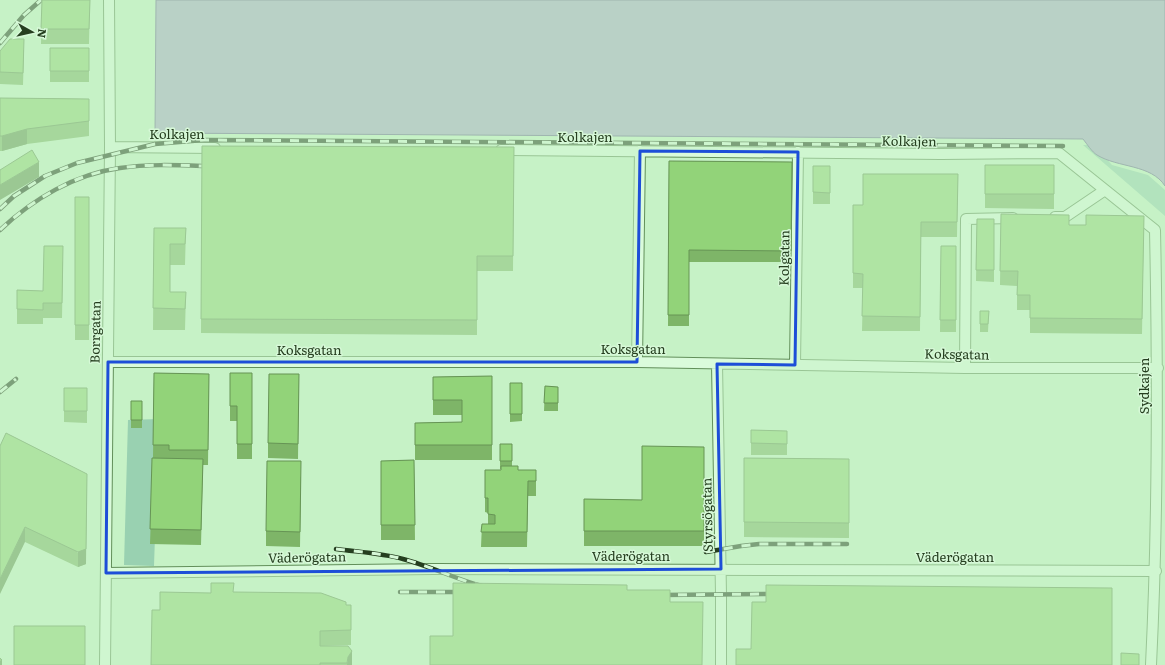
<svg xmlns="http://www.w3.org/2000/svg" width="1165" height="665" font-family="Literata,serif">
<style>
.green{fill:#99d1b1}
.water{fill:#a8a8c5;stroke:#706d94}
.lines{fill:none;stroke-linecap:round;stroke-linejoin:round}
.minor-casing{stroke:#628f5a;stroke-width:12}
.minor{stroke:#dafbdb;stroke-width:10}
.rail-casing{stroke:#253e1f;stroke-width:4.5}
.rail{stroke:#d6f8d7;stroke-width:3;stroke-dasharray:9;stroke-linecap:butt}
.wall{fill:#7eb568}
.shaded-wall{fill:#669455}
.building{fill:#92d379;stroke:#669455}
.marked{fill:none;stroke:#1d4ed8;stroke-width:3;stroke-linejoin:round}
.labels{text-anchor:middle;stroke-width:3;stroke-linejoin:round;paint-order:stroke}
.street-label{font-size:13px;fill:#253e1f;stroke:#d6f8d7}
</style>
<rect width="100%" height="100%" fill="#c6f2c6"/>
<path class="green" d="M1083,145H1094L1112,165L1148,175L1165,190V216Z
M159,419L154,566L124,565L128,420Z"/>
<path class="water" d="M156,0H1165V186C1151,164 1118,168 1097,155C1092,152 1087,144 1083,139L155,133Z"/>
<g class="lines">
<g class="minor-casing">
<path id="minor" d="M110,147L215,148
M501,150L941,154L1059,153L1155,230C1158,375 1158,520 1151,665
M1055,217H1065L1105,190
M108,362H637L965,368H1158
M637,362L640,151
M717,364L721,594V665
M795,365L798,152
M965,368L966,219L1013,218
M106,573L433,569L1156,571
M105,665L110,147L109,0"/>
</g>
<use href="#minor" class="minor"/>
<g class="rail-casing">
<path id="rail" d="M0,43L24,15L41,0
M0,209L14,196L45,176L77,163L155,144L204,140L1063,146
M0,230C33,199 75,174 120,168C147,164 175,165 202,166
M0,392L16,379
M336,549C358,552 381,553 403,559C430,566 455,579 482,586
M706,552L741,546L759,544H847
M400,592H464
M660,595L766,594"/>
</g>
<use href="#rail" class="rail"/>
</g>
<path class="wall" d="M42,0H90L89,44H41Z
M50,48H89V82H50Z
M24,50L23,85L0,84V51Z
M0,98L89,99V136L27,144L2,151H0Z
M202,146L514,147L513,271H477V335L201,333Z
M669,161L792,162L791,262H689V326H668Z
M985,165H1054V209L985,208Z
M813,166H830V204H813Z
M958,174L957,237H921L920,331H862L863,288H853V205H863Z
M75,197H89V340H75Z
M1001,214L1069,225H1086L1144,216L1142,334L1030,333V310H1017V286L1000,285Z
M977,219H994V282L976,281Z
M154,228H186L185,265H170V292H186L185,330H153Z
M941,246H956V332H940Z
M63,261L62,318H43V324H17V290L43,291Z
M980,311H989L988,332H980Z
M154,373L209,374L208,465H203L201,545L150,544L153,458Z
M230,373H252V459H237V421H230Z
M299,374L298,459L268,458V443Z
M492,376V460H415V423L462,422V415H433V377Z
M510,383H522V421L510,422Z
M545,386L558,387V411H544Z
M64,388H87V423L64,422Z
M131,401H142V428H131Z
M751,430L787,431V455H751Z
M500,444H512V466L518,470H536V496H528L527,547H481L482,524H488V513L485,512V470H501V469H500Z
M0,446L86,564L78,567L25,542Z
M704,447V546H584V499L642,500Z
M744,458L849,459V538L744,537Z
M414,460L415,540H381V461Z
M301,476L300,547L266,546V531Z
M233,592L346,605H351V645L320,646L352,665H151L160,610L211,593Z"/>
<path class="shaded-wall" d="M27,129V144L2,151V136Z
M39,162V177L0,200V185Z
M87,474L86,564L78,567V552Z
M25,527V542L0,594V579Z
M352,651V665H347L348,657Z
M2,660V665H0V662Z"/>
<path class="building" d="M42,0H90L89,29H41Z
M10,39H24L23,73L0,72V51Z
M50,48H89V71H50Z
M0,98L89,99V121L27,129L2,136H0Z
M202,146L514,147L513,256H477V320L201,319Z
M32,150L39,162L0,185V170Z
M669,161L792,162L791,251L689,250V315H668Z
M985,165H1054V194H985Z
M813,166H830V193L813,192Z
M863,174H958L957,222H921L920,317L862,316L863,274L853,273V205H863Z
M75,197H89V325H75Z
M1001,214L1069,215V225H1086V215L1144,216L1142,319L1030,318V295H1017L1018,271H1000Z
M977,219H994V270H976Z
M154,228H186L185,244H170V292H186L185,309L153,308Z
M44,246H63L62,303H43V310L17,309V290L43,291Z
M941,246H956V320H940Z
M980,311H989L988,324H980Z
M154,373L209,374L208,450H169V445H153Z
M230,373H252V444H237V406H230Z
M269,374H299L298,444L268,443Z
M492,376V445H415V423L462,422V400H433V377Z
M510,383H522V414H510Z
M545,386L558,387V403H544Z
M64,388H87V411H64Z
M131,401H142V420H131Z
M751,430L787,431V444L751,443Z
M6,433L87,474L86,549L78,552L25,527L0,579V446Z
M500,444H512V461H500Z
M642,446L704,447V531H584V499L642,500Z
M152,458L203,459L201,530L150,529Z
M744,458L849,459V523L744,522Z
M414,460L415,525H381V461Z
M267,461H301L300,532L266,531Z
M501,466H518V470H536V481H528L527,532H481L482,524H495V515L488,514V498H485V470H501Z
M211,583H234L233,592L321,593L346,602V605H351V630L320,631V646H348L352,651L348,657L347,663H320V665H151L152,610H160V592L211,593Z
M453,583L627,585V590H670V602H703L702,665H430V636H453Z
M766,585L1112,588V665H736V649H751L752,602H766Z
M14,626H85V665H14Z
M1121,653L1139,654V665H1121Z
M0,658L2,660L0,662Z"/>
<path d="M0 0H1165V665H0ZM640,151L798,152L795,365L717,364L721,569L106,573L108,362H637Z" fill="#c6f2c6" fill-opacity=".55" fill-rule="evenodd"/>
<path class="marked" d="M640,151L798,152L795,365L717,364L721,569L106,573L108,362H637Z"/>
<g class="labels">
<g class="street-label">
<text x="177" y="139">Kolkajen</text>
<text x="585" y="142">Kolkajen</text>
<text transform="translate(909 141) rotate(1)" y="5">Kolkajen</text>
<text transform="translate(784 258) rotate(-89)" y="5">Kolgatan</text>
<text transform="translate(95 332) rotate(-89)" y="5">Borrgatan</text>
<text x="633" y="354">Koksgatan</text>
<text x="309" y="355">Koksgatan</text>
<text transform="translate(957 354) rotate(1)" y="5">Koksgatan</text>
<text transform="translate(1144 386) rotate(-90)" y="5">Sydkajen</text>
<text transform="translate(707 515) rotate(-91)" y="5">Styrsögatan</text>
<text x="631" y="561">Väderögatan</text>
<text transform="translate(307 557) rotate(-1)" y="5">Väderögatan</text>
<text x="955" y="562">Väderögatan</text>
</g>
</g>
<g transform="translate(32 32) rotate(98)" stroke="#d6f8d7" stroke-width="3" paint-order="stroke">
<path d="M0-3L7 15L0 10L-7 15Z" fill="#253e1f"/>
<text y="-6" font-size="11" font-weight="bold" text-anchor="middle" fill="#253e1f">N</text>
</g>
</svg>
